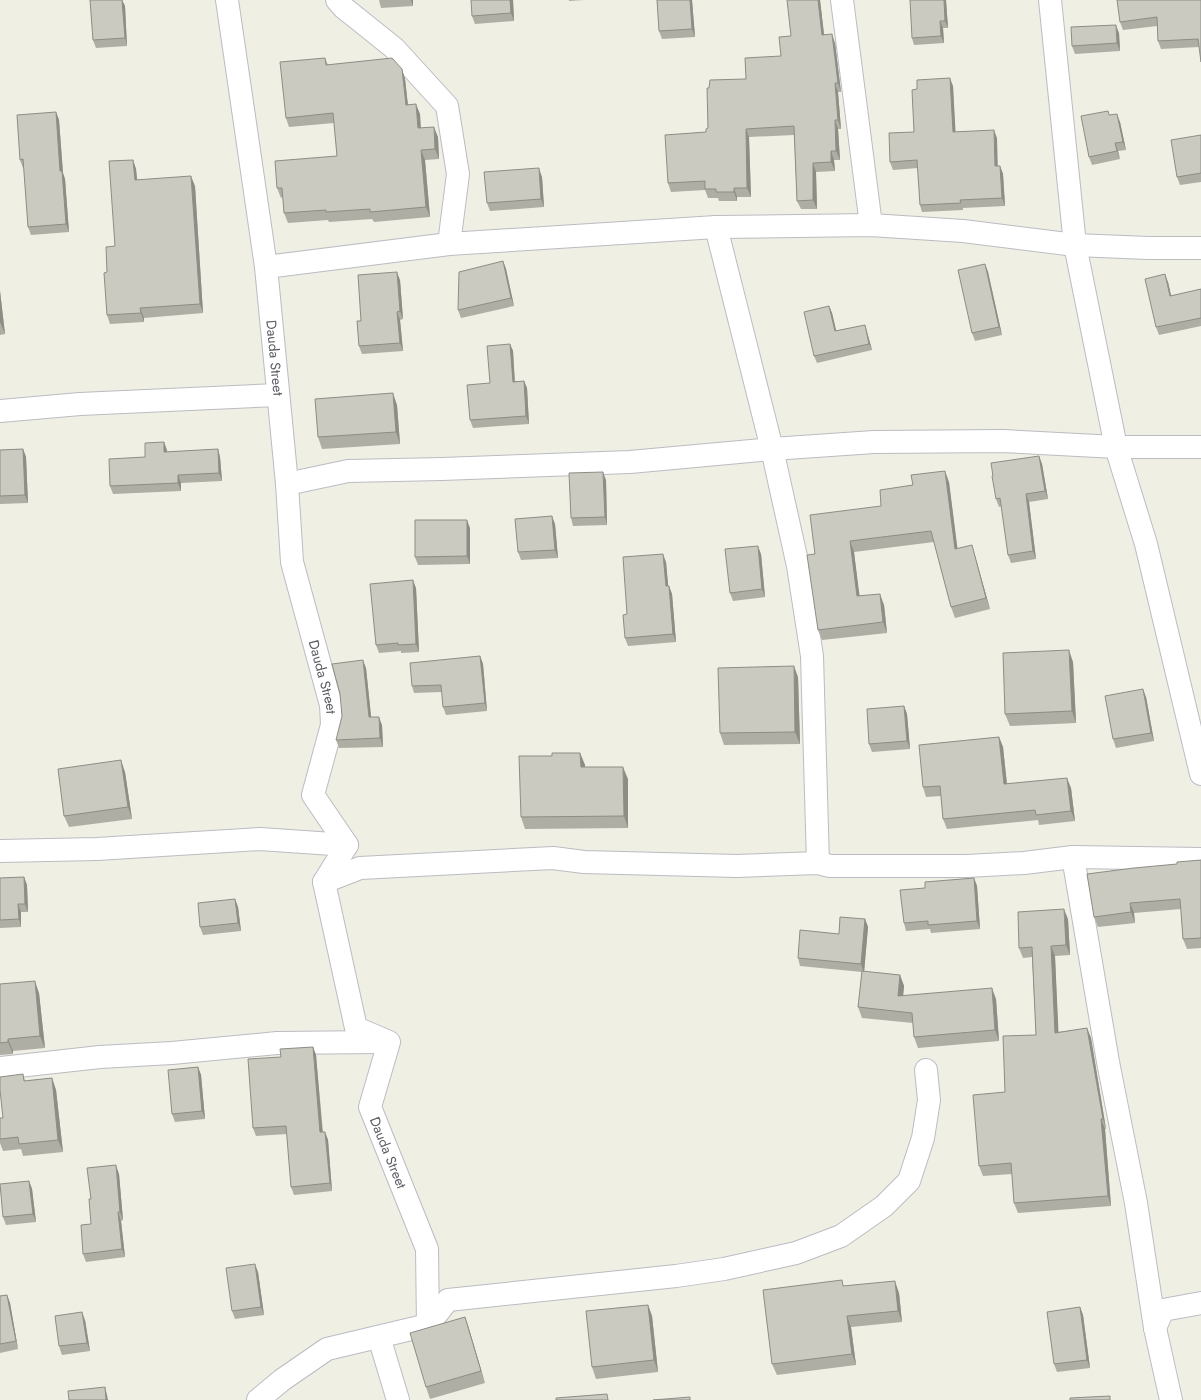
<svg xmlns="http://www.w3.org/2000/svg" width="1201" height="1400" font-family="Jost,sans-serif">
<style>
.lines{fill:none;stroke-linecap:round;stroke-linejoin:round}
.minor-casing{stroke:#bbbcc3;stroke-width:24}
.minor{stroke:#fff;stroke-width:22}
.wall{fill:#aeaea5}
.shaded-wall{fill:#8d8d86}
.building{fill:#cacac0;stroke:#8d8d86}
.labels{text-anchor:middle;stroke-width:4;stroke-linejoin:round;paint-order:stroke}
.street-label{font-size:14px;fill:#5c5d65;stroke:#fff}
</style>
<rect width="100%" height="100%" fill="#efefe4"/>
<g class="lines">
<g class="minor-casing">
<g id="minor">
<path id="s1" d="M227,0L266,267L287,484L292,562L331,705L332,725L313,795L347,845L324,882L356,1028L389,1042L370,1107L427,1249L428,1325"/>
<path d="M337,0L344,8L394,48L447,106L458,174L449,244"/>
<path d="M842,0L871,225"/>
<path d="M1050,0L1075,245L1116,447L1146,544L1201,774"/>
<path d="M716,227L772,449L798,566L812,656L818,863"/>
<path d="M266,267L449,244L716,227L871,225L963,231L1075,245L1148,248H1201"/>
<path d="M0,411L80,404L278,395"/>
<path d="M287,484L348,471L442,469L630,462L772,449L874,442L1003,441L1116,447H1201"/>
<path d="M0,851L97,849L260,839L347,845"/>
<path d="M1073,857L1108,1062L1136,1203L1155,1328L1171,1400"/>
<path d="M324,882L360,868L553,858L584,862L737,866L818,863L830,866H967L1024,863L1073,857L1201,859"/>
<path d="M0,1068L100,1057L172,1053L277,1043L380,1042"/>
<path d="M1155,1328L1163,1310L1201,1303"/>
<path d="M379,1337L398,1400"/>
<path d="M258,1400L282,1380L327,1349L428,1325L448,1300L676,1276L724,1269L796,1253L841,1236L884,1206L909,1181L923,1138L929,1100L926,1070"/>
</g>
</g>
<use href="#minor" class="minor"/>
</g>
<path class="wall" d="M95,0H122L125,6L127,46L96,48L93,40Z
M379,0H413V6L381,8Z
M513,0L514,21L475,24L472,16Z
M569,0H584L569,1Z
M657,0H692L695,37L662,39L659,31Z
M820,0L824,34L835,43L841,92H838L841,129H838L840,160H834L835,171L816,172L817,209H801L797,201L794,135L749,137L751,197H737V201H719L718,198H708L705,190L671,192L668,183L706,132L708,128L709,88L746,79L781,56L791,36Z
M946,0L948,28H943L944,43L914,45L912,38Z
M1201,0L1199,47L1161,49L1158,41L1157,26L1123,30L1120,22Z
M1119,33L1120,51L1075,54L1072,46Z
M325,58L328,65L402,69L405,79L408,105L420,114L421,128L438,137L439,159L425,160L430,217L374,222L372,219L329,222L328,220L288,223L284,213L283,197L281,198L277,188L337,156L334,123L289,127L286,118Z
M953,86L955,132L997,138V166H1000L1003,174L1005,206L963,208V210L922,212L920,205L918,168L893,170L890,162L914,132Z
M56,112L59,120L63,173L65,179L69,232L31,235L28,227L24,168H23L20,160Z
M1110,115L1120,122L1126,150L1118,151L1120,159L1092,165L1089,157Z
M1201,135V182L1180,185L1177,177Z
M133,160L136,169L137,180L195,186L203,313L144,318V322L110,324L107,315V272L115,246Z
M542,177L544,207L490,211L487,203Z
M503,261L506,269L514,306L461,318L458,310Z
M985,264L988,272L1002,335L975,341L972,333Z
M400,280L403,319L400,320L403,351L362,354L359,346L361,321Z
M1168,282L1171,296L1201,289V326L1159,335L1156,327Z
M0,291L5,334L0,335Z
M829,306L832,313L836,331L865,325L867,332L872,350L817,363L814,356Z
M510,344L513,351L515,381H524L527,388L529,424L473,428L470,420Z
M397,405L400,444L322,449L318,437Z
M164,442L167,452L218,449L220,457L222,481L181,483V491L113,494L110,486Z
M23,449L26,457L28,503L0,504V450Z
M1039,456L1042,464L1048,499L1029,502L1036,559L1011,563L1008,555L1002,506L999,507L996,499Z
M606,480L607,525L573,526L571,518Z
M949,482L957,549L975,556L990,609L955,618L951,607L934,542L854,552L859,596L884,605L887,633L822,640L818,630L815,554L881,506Z
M555,524L558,558L521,560L518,552Z
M470,528V564L418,565L415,557Z
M761,554L765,597L733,601L730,593Z
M666,562L668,586H669L672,594L676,642L628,646L625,638L627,614Z
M416,588L419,652L401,653V651L379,653L376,645Z
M480,656L483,664L487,711L446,715L443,707L442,692L414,693L412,686Z
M1073,662L1076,723L1010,726L1005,714Z
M366,668L371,717L382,725L383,747L339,748L336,740Z
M798,677L800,744L724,745L720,733Z
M1146,697L1154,741L1116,748L1113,739Z
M904,706L907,714L910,749L872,752L869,744Z
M999,737L1003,747L1007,784L1071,788L1075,821L1039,825L1038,820L947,829L943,819L941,796L926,797L923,787Z
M580,753L585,765V767L628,779V828L525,829L521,817L552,756Z
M125,772L132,819L69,827L64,816Z
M1201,860V948L1187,949L1183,939L1181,909L1134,913L1135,923L1098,927L1094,917L1177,864Z
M24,877L27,885L28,912H21V927L0,928V878Z
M974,878L977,886L980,929L931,933L930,929L906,931L904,923L925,888Z
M235,899L238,907L241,931L203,935L200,927Z
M865,919L868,927L864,972L900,975L904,986L903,996L996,999L999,1041L918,1048L914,1037L913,1023L862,1018L858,1007L862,972L800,966L798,958Z
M1068,919L1070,955L1055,956L1058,1032L1087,1028L1091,1038L1106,1129H1105L1111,1206L1018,1213L1014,1203L1012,1174L983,1176L979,1166L1005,1092L1036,1035L1032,957L1023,958L1019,948Z
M0,984L39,993L45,1048L13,1051V1054L0,1055Z
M313,1047L316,1055L323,1132H325L328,1140L332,1191L294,1195L291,1187L287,1134L256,1136L253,1128L281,1057Z
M198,1067L201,1075L205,1119L175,1122L172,1114Z
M23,1074L25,1081L52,1078L56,1090L63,1152L23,1156L21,1149L3,1151L0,1143V1118H3Z
M119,1174L123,1220L121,1221L125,1257L86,1262L83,1254L91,1224V1199Z
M29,1181L32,1189L36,1222L6,1225L3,1217Z
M258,1272L264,1315L235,1319L232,1311Z
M844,1286L899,1293L902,1322L851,1327L856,1365L777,1375L772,1364Z
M7,1295L10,1303L18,1349L0,1353V1296Z
M648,1305L652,1316L658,1372L596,1379L592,1367Z
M1080,1307L1083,1315L1090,1368L1057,1372L1054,1364Z
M465,1317L469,1329L485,1383L430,1399L426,1387Z
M85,1320L90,1351L62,1355L59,1346Z"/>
<path class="shaded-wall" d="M122,0L125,6L127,46L125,38Z
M411,0H413V6Z
M510,0H513L514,21L511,13Z
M690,0H692L695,37L692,29Z
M818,0H820L825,43L822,35Z
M944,0H946L948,28L945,21Z
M940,21L943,28L944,43L941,36Z
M1116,25L1119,33L1120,51L1117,43Z
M832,34L835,43L841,92L838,83Z
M402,69L405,79L409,115L406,105Z
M950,78L953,86L956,140L953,132Z
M835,83L838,92L841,129L838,120Z
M416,104L420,114L421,138L418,128Z
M56,112L59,120L63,173L65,179L69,232L66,224L60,171Z
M1117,114L1120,122L1126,150L1123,142Z
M835,120L838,129L840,160L836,151Z
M434,127L438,137L439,159L435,149Z
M746,129L749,137L751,197L747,188Z
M994,130L997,138L998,174L995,166Z
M1115,143L1118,151L1120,159L1117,151Z
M421,150L425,160L430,217L426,207Z
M831,151L834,160L835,171L831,162Z
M133,160L136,169L138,189L135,180Z
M813,163L816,172L817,209L813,200Z
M1000,166L1003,174L1005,206L1002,198Z
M539,168L542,177L544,207L541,199Z
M191,176L195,186L203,313L200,304Z
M734,188L737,197V201L734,192Z
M503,261L506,269L514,306L511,298Z
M985,264L988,272L1002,335L999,327Z
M397,272L400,280L403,319L400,311Z
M1165,274L1168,282L1173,304L1170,296Z
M0,291L5,334L0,322Z
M829,306L832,313L838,338L835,331Z
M140,308L144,318V322L141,313Z
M397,312L400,320L403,351L400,343Z
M865,325L867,332L872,350L869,344Z
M510,344L513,351L515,389L513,382Z
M524,381L527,388L529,424L526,416Z
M393,393L397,405L400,444L396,432Z
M164,442L167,450V460L164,452Z
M23,449L26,457L28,503L25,495Z
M218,449L220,457L222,481L219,473Z
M1039,456L1042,464L1048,499L1045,491Z
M945,471L949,482L959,560L955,549Z
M603,472L606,480L607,525L605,517Z
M178,475L181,483V491L178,483Z
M1026,494L1029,502L1036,559L1033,551Z
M552,516L555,524L558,558L555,550Z
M467,520L470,528V564L467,556Z
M850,541L854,552L861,607L857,596Z
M972,545L975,556L990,609L986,598Z
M758,546L761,554L765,597L762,589Z
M663,554L666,562L669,594L666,586Z
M413,580L416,588L419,652L416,644Z
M669,586L672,594L676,642L673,634Z
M880,594L884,605L887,633L883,622Z
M1069,650L1073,662L1076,723L1072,711Z
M480,656L483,664L487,711L485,703Z
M363,660L366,668L372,725L369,717Z
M794,666L798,677L800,744L795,732Z
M1143,689L1146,697L1154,741L1151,733Z
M904,706L907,714L910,749L907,741Z
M379,717L382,725L383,747L380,738Z
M999,737L1003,747L1008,795L1004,784Z
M580,753L585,765V779L581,767Z
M121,760L125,772L132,819L128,807Z
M623,767L628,779V828L624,816Z
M1067,778L1071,788L1075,821L1071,811Z
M24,877L27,885L28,912L25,904Z
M974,878L977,886L980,929L977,921Z
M235,899L238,907L241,931L238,923Z
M1130,903L1134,913L1135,923L1131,912Z
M18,904L21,912V927L19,919Z
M1064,909L1068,919L1070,955L1066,945Z
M865,919L868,927L864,973L861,964Z
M1051,946L1055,956L1059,1043L1055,1033Z
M900,975L904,986L902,1007L898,996Z
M35,981L39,993L45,1048L40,1036Z
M992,988L996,999L999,1041L995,1030Z
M1087,1028L1091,1038L1106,1129L1103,1119Z
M8,1039L13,1051V1054L8,1042Z
M313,1047L316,1055L323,1140L320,1132Z
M198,1067L201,1075L205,1119L202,1111Z
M52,1078L56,1090L63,1152L58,1140Z
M1101,1119L1105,1129L1111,1206L1108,1196Z
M325,1132L328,1140L332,1191L330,1183Z
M116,1165L119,1174L123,1220L120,1212Z
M29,1181L32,1189L36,1222L33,1214Z
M118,1212L121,1221L125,1257L122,1249Z
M255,1264L258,1272L264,1315L261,1307Z
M895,1281L899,1293L902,1322L898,1311Z
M7,1295L10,1303L18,1349L16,1341Z
M648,1305L652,1316L658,1372L654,1360Z
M1080,1307L1083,1315L1090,1368L1087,1360Z
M82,1312L85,1320L90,1351L87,1343Z
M847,1316L851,1327L856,1365L852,1354Z
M465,1317L469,1329L485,1383L481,1371Z
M105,1387L107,1395L108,1400H106Z"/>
<path class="building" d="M90,0H122L125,38L93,40Z
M471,0H510L511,13L472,16Z
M657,0H690L692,29L659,31Z
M787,0H818L822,35L832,34L838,83H835L838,120H835L836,151H831V162L813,163V200L797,201L794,126L746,129L747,188H734V192H716V189H705V181L668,183L665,135L706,132V129L708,128L707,88H709L710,80L746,79L745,58L781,56L779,37L791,36Z
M910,0H944L945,21H940L941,36L912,38Z
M1117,0H1201V62L1198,39L1158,41L1157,17L1120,22Z
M1116,25L1117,43L1072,46L1071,27Z
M325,58L326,65L392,58L402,69L406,105L416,104L418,128L434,127L435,149L421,150L426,207L370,212V209L326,212V210L284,213L282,188H277L275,161L337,156L333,113L286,118L280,62Z
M950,78L953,132L994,130L995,166H1000L1002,198L960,200L961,203L920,205L917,160L890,162L889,133L914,132L912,90L917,89V80Z
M1108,111L1109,115L1117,114L1123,142L1115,143L1117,151L1089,157L1081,116Z
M56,112L60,171H62L66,224L28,227L23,159L20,160L17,115Z
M1201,135V173L1177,177L1171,140Z
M133,160L135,180L191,176L200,304L140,308L141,313L107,315L104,273L107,272L106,247L115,246L109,161Z
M539,168L541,199L487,203L484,172Z
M503,261L511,298L458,310L459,272Z
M985,264L999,327L972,333L958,270Z
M397,272L400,311L397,312L400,343L359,346L357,321H361L358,275Z
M1165,274L1170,296L1201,289V318L1156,327L1145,279Z
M829,306L835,331L865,325L869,344L814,356L804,312Z
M510,344L513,382L524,381L526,416L470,420L467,385L490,383L487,346Z
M393,393L396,432L318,437L315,399Z
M164,442V452L218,449L219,473L178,475V483L110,486L109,459L145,457V443Z
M23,449L25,495L0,496V450Z
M1039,456L1045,491L1026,494L1033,551L1008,555L1000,498L996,499L992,476H993L991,463Z
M945,471L955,549L972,545L986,598L951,607L931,531L850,541L857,596L880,594L883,622L818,630L807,555L815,554L810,515L881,506L880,490L913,485L911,475Z
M603,472L605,517L571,518L569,473Z
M552,516L555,550L518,552L515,519Z
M415,520H467V556L415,557Z
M758,546L762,589L730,593L725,549Z
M663,554L666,586H669L673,634L625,638L623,615L627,614L623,557Z
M413,580L416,644L398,645V643L376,645L370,584Z
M1069,650L1072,711L1005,714L1003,653Z
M480,656L485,703L443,707L441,685L412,686L410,663Z
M363,660L369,717H379L380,738L336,740L342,716L340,694L332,664Z
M794,666L795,732L720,733L718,668Z
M1143,689L1151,733L1113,739L1105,696Z
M904,706L907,741L869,744L867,709Z
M999,737L1004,784L1067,778L1071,811L1036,815L1035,810L943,819L940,786L923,787L919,745Z
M552,753H580L581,767H623L624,816L521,817L519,756H552Z
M121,760L128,807L64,816L58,769Z
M1201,860V938L1183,939L1180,899L1130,903L1131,912L1094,917L1087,874L1134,868L1177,864V862Z
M24,877L25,904H18L19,919L0,920V878Z
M974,878L977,921L928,925V921L904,923L900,890L925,888V882Z
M235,899L238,923L200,927L198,903Z
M1064,909L1066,945L1051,946L1055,1033L1087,1028L1103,1119H1101L1108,1196L1014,1203L1011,1163L979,1166L973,1095L1005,1092L1003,1036L1036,1035L1032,947L1019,948L1018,912Z
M840,917L865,919L861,964L798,958L800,930L839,934Z
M862,971L900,975L898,996L992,988L995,1030L914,1037L912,1013L858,1007Z
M35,981L40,1036L8,1039V1042L0,1043V984Z
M313,1047L320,1132H325L330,1183L291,1187L286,1126L253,1128L248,1059L281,1057L280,1049Z
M198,1067L202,1111L172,1114L168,1070Z
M23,1074L24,1081L52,1078L58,1140L19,1144L18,1137L0,1139V1118H3L0,1090V1077Z
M116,1165L120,1212H118L122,1249L83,1254L81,1225L91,1224L89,1199H91L87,1168Z
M29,1181L33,1214L3,1217L0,1184Z
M255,1264L261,1307L232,1311L226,1268Z
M842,1280L843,1286L895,1281L898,1311L847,1316L852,1354L772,1364L763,1290Z
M7,1295L16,1341L0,1344V1296Z
M648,1305L654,1360L592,1367L586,1311Z
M1080,1307L1087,1360L1054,1364L1047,1312Z
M82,1312L87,1343L59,1346L55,1316Z
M465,1317L481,1371L426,1387L410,1333Z
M105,1387L106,1400H69L68,1391Z
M607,1394L608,1400H556V1398Z
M1110,1396V1400H1070V1398Z
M690,1397V1400H653Z"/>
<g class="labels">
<g class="street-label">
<text dy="5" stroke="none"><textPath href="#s1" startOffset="361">Dauda Street</textPath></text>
<text dy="5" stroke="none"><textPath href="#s1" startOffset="685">Dauda Street</textPath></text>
<text dy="5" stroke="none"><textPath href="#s1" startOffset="1213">Dauda Street</textPath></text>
</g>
</g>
</svg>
